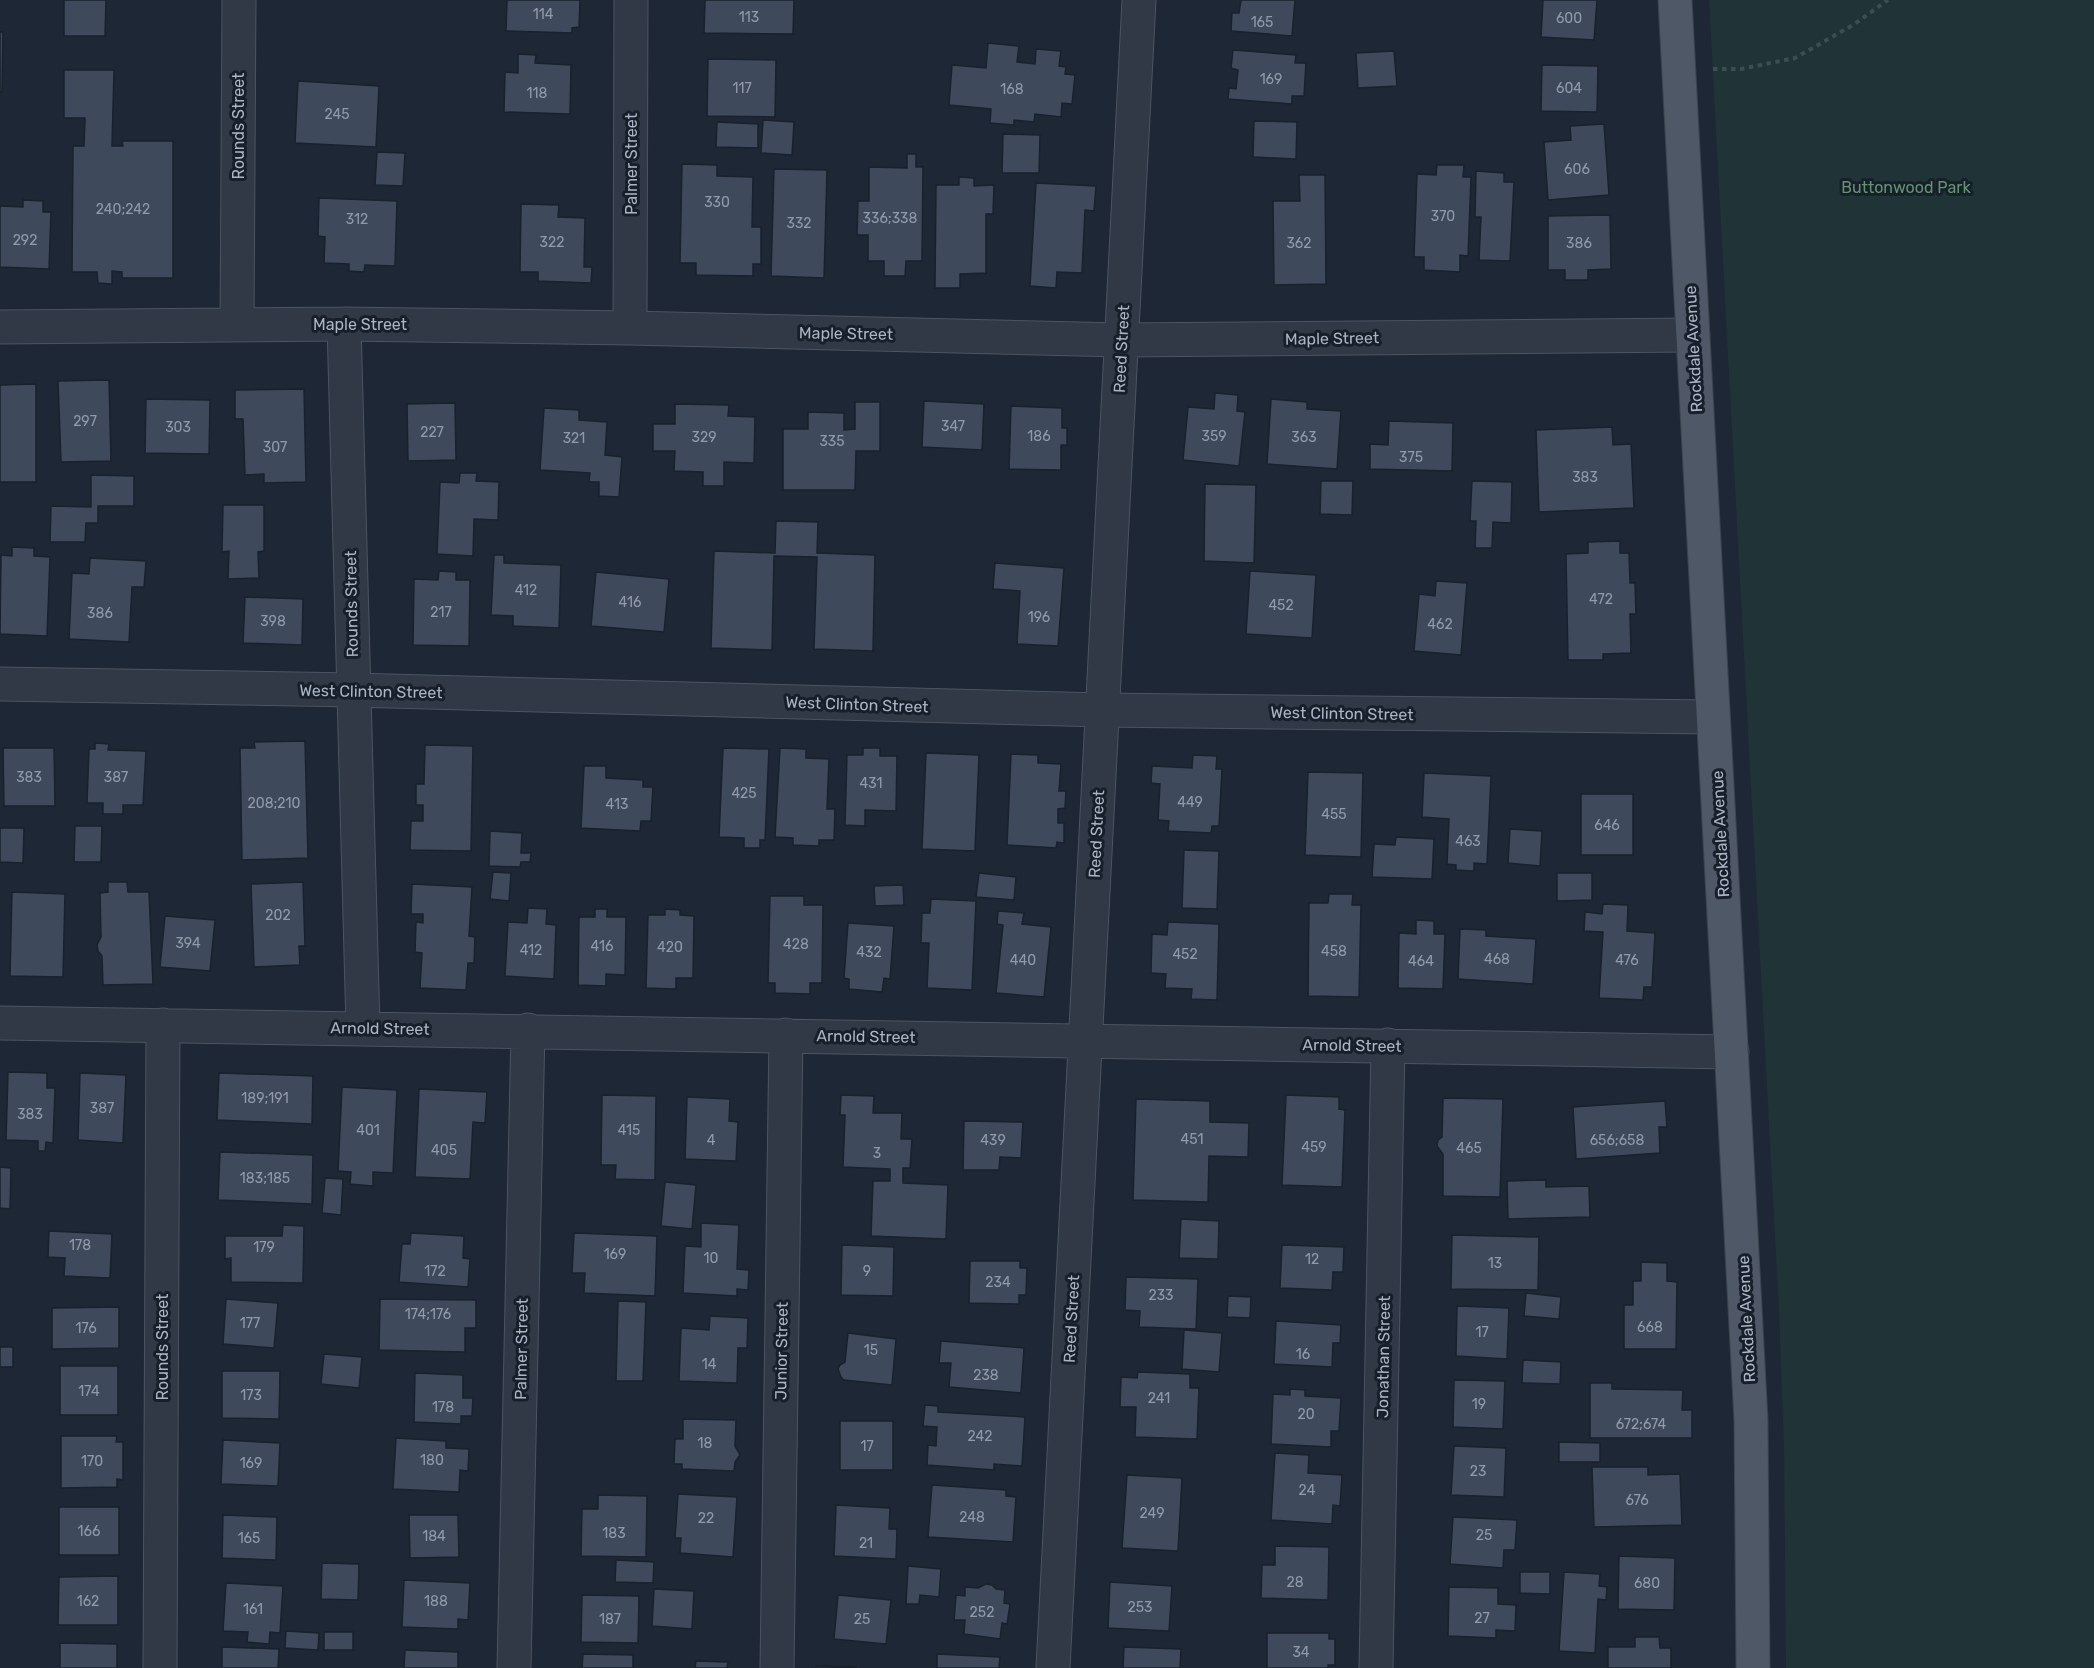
<svg xmlns="http://www.w3.org/2000/svg" width="2094" height="1668" font-family="Rubik,sans-serif">
<style>
.green{fill:#203336}
.building{fill:#3e4a5b;stroke:#19212c;stroke-width:1.5}
.lines{fill:none;stroke-linecap:round;stroke-linejoin:round}
.minor-casing{stroke:#4c5461;stroke-width:35}
.major-casing{stroke:#3b434f;stroke-width:35}
.path{stroke:#3a4f51;stroke-width:4;stroke-dasharray:4.5 4.5;stroke-linecap:butt}
.minor{stroke:#313946;stroke-width:33}
.major{stroke:#4f5866;stroke-width:33}
.labels{text-anchor:middle;stroke-width:6;stroke-linejoin:round;paint-order:stroke}
.number-label{font-size:14px;fill:#909aaa}
.street-label{font-size:16px;fill:#abb4c4;stroke:#171f2a}
.park-label{font-size:16px;fill:#62946f;stroke:#171f2a}
</style>
<rect width="100%" height="100%" fill="#1e2735"/>
<path class="green" d="M1709,0H2094V1668H1786L1784,1449L1779,1312Z"/>
<path class="building" d="M64,0H106L105,36H64Z
M507,0H580L579,27L572,28V33L506,31Z
M705,0H794L793,34L704,33Z
M1241,0H1295L1292,36L1231,31L1232,13H1239Z
M1543,0H1597L1594,40L1541,37Z
M0,32H3L2,92H0Z
M988,43L1019,46L1017,62L1035,64L1036,49L1061,51L1059,66L1066,67L1065,74L1075,75L1072,104L1062,103L1061,117L1035,114L1034,122L1014,120V125L990,123L991,109L949,105L952,65L986,68Z
M1233,50L1296,55L1295,63H1306L1304,96H1292V104L1228,99L1229,88L1236,89L1238,70L1231,68Z
M1394,51L1397,86L1358,88L1356,53Z
M518,54L536,55L535,63L571,65L570,114L504,112L505,72L518,73Z
M708,59L776,60L775,117L707,116Z
M1542,65L1598,66L1597,112L1541,111Z
M64,70H114L112,146H123L122,141H173V278H122V272L112,271V284L98,283L97,272H72L73,146H84L85,118H64Z
M298,81L379,86L376,147L295,143Z
M763,120L794,122L792,155L761,153Z
M1254,121L1297,122L1296,159L1253,157Z
M717,122L758,124V148L716,147Z
M1604,124L1609,195L1548,200L1544,142L1571,140L1570,126Z
M1003,134L1040,135L1039,173H1002Z
M377,152L405,153L403,186L375,185Z
M907,154H916V167H923L922,261H906L905,276H884V261H868V235H857L858,201H869V167L907,168Z
M682,164L717,165V176L753,177L752,227H761V264H753V276L696,275V263H680Z
M1437,165H1464L1463,177H1471L1468,256L1460,255V272L1424,270V257H1414L1417,174L1436,175Z
M774,169L827,170L824,278L771,276Z
M1476,171L1504,173V182H1514L1510,261L1479,260L1481,217H1475Z
M1299,175H1325L1326,284L1274,285L1273,201H1300Z
M959,177L974,178V186L994,185L993,214H986V273L960,274V288H935L936,185H959Z
M1036,183L1096,186L1094,211L1085,210L1082,273L1057,272L1056,288L1030,286Z
M319,198L397,201L395,266L365,265L364,272L349,271V264L324,263L325,237L318,236Z
M23,200L43,201V212H51L49,269L0,267V206L23,207Z
M521,204L559,205L558,217L585,218L584,267H592L591,283L538,281V272H520Z
M1610,215L1611,269L1588,270V280H1565V270H1548V216Z
M109,380L111,461L61,462L58,381Z
M36,384V482H0V385Z
M304,389L306,482L264,483V474L245,475L243,419H235V390Z
M1215,393L1238,395L1237,411L1245,412L1239,466L1183,460L1188,407L1214,409Z
M146,399L210,400L209,454L145,453Z
M1271,399L1307,402V409L1341,411L1337,469L1267,464Z
M924,401L984,404L982,450L922,447Z
M855,402H880V451H856L855,490H783V429H808V412L844,413V430L855,429Z
M455,403L456,460L408,461L407,404Z
M675,404L729,405L728,416L755,417L754,463L724,462V486H703V472L674,471L675,451H653V424H675Z
M1011,406L1062,408V428H1067V445H1061V470L1009,469Z
M544,408L579,410V420L607,422L605,455L622,457L619,497L599,496V482H589L590,473L540,470Z
M1389,421L1453,423L1452,471L1370,469V444L1388,445Z
M1612,427L1613,445L1631,444L1634,508L1539,512L1536,430Z
M460,473H477L476,481L499,482L498,520L474,519L473,556L437,554L440,482L459,483Z
M91,475L134,476V506H98V523H86L85,542H50L51,506L91,507Z
M1321,481H1353L1352,515L1320,514Z
M1472,481L1512,482L1511,523L1493,522L1492,548H1475L1476,521H1470Z
M1205,484L1256,485L1254,563L1204,561Z
M223,505H264V551L258,552L259,578L228,579L229,551L222,552Z
M776,521L818,522L817,553L875,555L873,651L814,649L817,557L774,556L772,650L711,648L714,551L775,553Z
M1620,541V553H1629L1630,583H1635L1636,614H1630L1631,653L1603,654V660H1568L1566,554L1588,553V542Z
M12,547L34,548V556L50,557L47,636L0,634L1,555L12,556Z
M494,555H504V563L561,565L559,628L513,626V616L491,615Z
M90,558L146,561L144,587H132L129,642L69,639L72,573L89,574Z
M995,563L1064,568L1058,646L1017,644L1020,591L993,589Z
M439,571L456,572V580H470L469,646L413,645L414,579L438,580Z
M1250,571L1316,575L1312,638L1246,634Z
M596,572L669,579L664,632L591,626Z
M1436,581L1467,583L1461,655L1414,651L1419,594L1435,596Z
M245,597L303,599L302,645L243,643Z
M305,741L308,858L242,860L240,748H255L254,742Z
M95,743L109,744L108,750L146,751L143,805H123V814H103V803H87L89,749H95Z
M425,745L473,746L471,851L410,850L411,821H423V805H416V784H424Z
M3,748H54L55,806H4Z
M723,748L769,749L765,840H760V848H744V838L719,837Z
M780,748L806,749V758L829,759L827,809H835L834,840H819V846L793,845V838L775,837Z
M863,748H880V756H897L896,811L865,810V826L845,825L847,755H863Z
M926,753L979,755L975,851L922,849Z
M1011,754L1038,755V763L1061,764L1059,791H1066L1065,808L1058,809V823H1064V843L1057,842L1056,848L1007,845Z
M1193,755L1217,756L1216,769H1222L1219,826H1212L1211,833L1168,831L1169,821L1158,820L1160,784L1151,783L1152,766L1192,768Z
M584,766H606V778L643,780V787H653L651,821H641L640,831L581,828Z
M1308,772L1363,773L1361,857L1305,855Z
M1424,773L1491,776L1487,864L1474,863V871L1456,870V865L1447,864L1449,819L1422,817Z
M1581,794H1633V855H1581Z
M75,826H102L101,862H74Z
M0,828H24L23,863L0,862Z
M1510,829L1542,831L1540,866L1508,863Z
M490,831L522,833L521,853H531L530,862H521L520,867L489,866Z
M1396,837L1434,839L1432,879L1372,877L1374,844L1395,845Z
M1184,850L1219,851L1217,909L1182,908Z
M493,872L511,873L509,901L490,899Z
M979,873L1016,877L1014,900L976,897Z
M1557,873H1592V900L1557,901Z
M108,882H127L128,892H149L153,984L103,985L102,956L98,951L97,945L101,937L100,893L108,892Z
M303,882L305,946H299L300,965L254,967L251,884Z
M412,884L472,887L469,936L475,937L474,963H468L466,990L420,988L422,953L415,952L416,922L423,923V914H411Z
M903,885L904,905L875,906L874,886Z
M12,892L65,894L63,977L10,976Z
M1329,894H1353L1352,905H1361L1359,997L1308,996L1309,903H1328Z
M770,896H804V905H823L822,983H810V994L775,993V983H768Z
M931,899L976,901L972,990L927,988L929,943H921L922,913H930Z
M1603,904L1628,905L1627,931L1655,933L1652,987H1644L1643,1000L1599,998L1603,932L1584,931L1585,912L1602,914Z
M528,908L547,909L546,924L556,925L554,979L505,976L508,922L527,923Z
M595,909H607V917H626L625,975L606,974V986L578,985L579,917H595Z
M665,909L680,910V915L694,916L693,978H676V989L646,988L648,915H665Z
M998,911L1024,913L1022,924L1051,927L1044,997L996,993L1003,925L997,924Z
M165,916L215,920L210,971L160,967Z
M1416,920L1434,921V934H1445L1443,989L1398,988L1399,933L1416,934Z
M1168,922L1219,924L1217,1000L1191,999L1192,989L1165,988L1166,974L1151,973L1152,934L1167,935Z
M848,923L894,926L890,979L884,978L882,992L849,989V979L844,978Z
M1460,929L1486,930V936L1536,939L1533,984L1458,979Z
M8,1072L47,1073V1088H55L53,1143L46,1142L45,1151H38V1141L6,1140Z
M80,1073L126,1075L123,1143L78,1140Z
M219,1073L313,1076L312,1124L217,1120Z
M342,1087L397,1090L393,1173L373,1172V1186L350,1184L351,1172L338,1171Z
M419,1089L487,1092L485,1123L473,1122L470,1179L415,1177Z
M602,1095L656,1096L655,1180L615,1179L616,1165H601Z
M841,1095L874,1096L873,1113H902L901,1139H912L910,1168H903V1183L948,1185L946,1239L871,1236L873,1181H890V1169L843,1167L845,1115H840Z
M1286,1095L1339,1097V1109L1345,1110L1342,1187L1282,1185Z
M687,1097L730,1099L729,1121L738,1122L736,1161L685,1159Z
M1443,1098L1503,1099L1500,1197L1443,1196V1154L1437,1146L1438,1140L1442,1137Z
M1136,1099L1210,1101V1122L1249,1123L1248,1157L1209,1156L1208,1202L1133,1200Z
M1665,1101L1667,1127H1659L1660,1153L1576,1159L1573,1107Z
M964,1121L1023,1122L1021,1158L1000,1157L999,1170H963Z
M220,1152L313,1155L312,1204L218,1200Z
M0,1167L11,1168L10,1209L0,1208Z
M325,1178L343,1179L341,1215L322,1213Z
M1546,1180V1187L1589,1186L1590,1217L1508,1219L1507,1181Z
M665,1182L696,1185L692,1229L661,1226Z
M1181,1219L1219,1221L1218,1259L1179,1258Z
M701,1223L739,1225L737,1269L749,1270L748,1290L737,1289V1296L683,1293L685,1246L701,1247Z
M283,1225L304,1226L303,1283L231,1282V1258L225,1259V1236H282Z
M49,1231L112,1234L110,1278L64,1276L65,1258L48,1257Z
M411,1233L464,1236L463,1258L470,1259L468,1287L399,1282L402,1244H410Z
M574,1233L657,1236L655,1296L584,1293L585,1273H572Z
M1452,1235L1539,1237L1538,1290L1451,1289Z
M842,1245L894,1247L893,1296L841,1295Z
M1282,1245L1344,1247L1343,1272H1333L1332,1290L1280,1288Z
M970,1261H1020V1268H1027L1026,1295H1019V1304L969,1303Z
M1641,1262L1667,1263V1281L1677,1282L1676,1349H1624V1305H1633V1281H1641Z
M1126,1277L1198,1279L1196,1329L1139,1327L1140,1311L1125,1310Z
M1526,1293L1561,1297L1559,1319L1524,1316Z
M1228,1296L1251,1297L1250,1318L1227,1317Z
M226,1299L278,1303L274,1348L223,1344Z
M380,1299L476,1300V1328H465V1352L379,1350Z
M618,1301L646,1302L643,1381H616Z
M1457,1306L1509,1308L1507,1359L1456,1356Z
M119,1307V1348L52,1349V1308Z
M710,1316L748,1318L747,1348H738L737,1383L679,1381L681,1328L709,1330Z
M1276,1321L1341,1325L1340,1343H1333L1332,1367L1274,1364Z
M1184,1330L1222,1333L1219,1372L1182,1369Z
M848,1333L896,1339L892,1385L844,1380L841,1377L838,1369L840,1365L845,1362Z
M941,1341L1024,1348L1021,1393L949,1387L951,1363H939Z
M0,1347H13V1367H0Z
M324,1354L362,1357L359,1388L321,1384Z
M1523,1360L1561,1362L1560,1384L1522,1383Z
M60,1366H118V1415H60Z
M222,1371H280L279,1419L222,1418Z
M1138,1372L1190,1374V1388H1199L1197,1439L1135,1437L1136,1407H1120L1121,1377L1137,1378Z
M415,1373L463,1375V1398H473L472,1416H461V1424L414,1422Z
M1454,1380L1505,1381L1503,1429L1453,1427Z
M1590,1383H1612V1389L1683,1390L1682,1410H1692V1438H1590Z
M1290,1389L1305,1390V1396L1341,1398L1339,1431H1331V1447L1271,1444L1273,1394L1290,1395Z
M925,1405L938,1406V1412L1025,1417L1022,1466L994,1464V1470L927,1465L928,1445L936,1446L937,1427L923,1426Z
M683,1419L736,1420L735,1446L740,1455L735,1462L734,1471L682,1469V1464H674L675,1439H683Z
M840,1421H893V1470H840Z
M61,1436H117L116,1442H123V1480L117,1479V1487L61,1488Z
M396,1438L446,1441V1448L469,1449L468,1471L460,1470L459,1492L393,1489Z
M223,1440L280,1443L278,1486L221,1484Z
M1559,1442L1600,1443V1462H1559Z
M1454,1446L1506,1448L1504,1497L1451,1495Z
M1275,1453L1309,1455L1308,1473L1342,1475L1340,1506L1333,1505L1332,1524L1271,1520Z
M1592,1467H1648V1475L1680,1474L1682,1525L1594,1527Z
M1127,1475L1182,1478L1178,1551L1122,1548Z
M932,1485L1006,1490V1496L1016,1497L1013,1542L928,1537Z
M678,1494L737,1497L733,1557L680,1553L681,1538H675Z
M598,1495L647,1496L646,1557L581,1556L582,1509H598Z
M836,1505L890,1508L889,1529H897L896,1559L834,1556Z
M59,1507H119V1555H59Z
M223,1515L277,1517L276,1560L222,1558Z
M409,1515H458L459,1557L410,1558Z
M1453,1517L1517,1520L1515,1550H1504L1503,1568L1450,1564Z
M1275,1546L1329,1547L1328,1600L1261,1598L1262,1565H1275Z
M1619,1556L1675,1558L1674,1610L1618,1609Z
M616,1560L654,1562L653,1583L615,1582Z
M322,1563L359,1564L358,1600L321,1599Z
M908,1566L941,1569L939,1597L920,1595L919,1604H906Z
M1520,1572H1550V1594L1520,1593Z
M1564,1572L1600,1574L1599,1586L1607,1587L1606,1600L1598,1599L1595,1653L1559,1651Z
M118,1576V1625H58L59,1577Z
M404,1580L470,1583L468,1620L458,1619V1629L402,1627Z
M1110,1582L1172,1586L1169,1631L1108,1628Z
M226,1583L283,1586L280,1633L270,1632L269,1644L247,1642L248,1632L223,1631Z
M986,1584L992,1585L996,1589L1005,1590L1004,1603L1010,1604L1007,1624L1002,1623L1000,1639L964,1634L965,1620H954L956,1595L965,1596V1587L978,1588Z
M1449,1587L1498,1588V1604L1516,1605L1515,1631L1496,1630V1638L1448,1636Z
M654,1589L694,1591L692,1629L652,1626Z
M582,1595L639,1596L638,1643L581,1642Z
M838,1595L891,1600L886,1644L834,1639Z
M286,1631L319,1633L318,1650L285,1648Z
M324,1632H353V1650H324Z
M1267,1633H1329V1639H1335V1665H1328V1668H1267Z
M1635,1637H1659L1660,1648H1671V1668H1608V1647H1635Z
M60,1643L117,1644V1668H60Z
M222,1647L279,1649L278,1668H222Z
M1124,1647L1181,1649L1180,1668H1123Z
M405,1650L458,1652V1668H404Z
M583,1654L633,1655V1668H582Z
M937,1654L1000,1657L999,1668H937Z
M696,1661L728,1662L727,1668H695Z
M816,1666L857,1667L816,1668Z"/>
<g class="lines">
<g class="minor-casing">
<path id="minor" d="M237,324L239,0
M344,324L363,1028
M0,327L344,324L630,328L1122,340L1693,335
M630,328L631,0
M0,684L353,690L1102,710L1713,717
M0,1023L1732,1052
M160,1668L163,1025
M514,1668L528,1030
M777,1668L786,1035
M1053,1668L1139,0
M1376,1668L1388,1045"/>
</g>
<g class="major-casing">
<path id="major" d="M1675,0L1751,1420L1753,1668"/>
</g>
<path class="path" d="M1713,69H1741L1795,58L1853,25L1888,0"/>
<use href="#minor" class="minor"/>
<use href="#major" class="major"/>
</g>
<g class="labels">
<g class="number-label">
<text x="543" y="19">114</text>
<text x="749" y="22">113</text>
<text x="1569" y="23">600</text>
<text x="1262" y="27">165</text>
<text x="1271" y="84">169</text>
<text x="742" y="93">117</text>
<text x="1569" y="93">604</text>
<text x="1012" y="94">168</text>
<text x="537" y="98">118</text>
<text x="337" y="119">245</text>
<text x="1577" y="174">606</text>
<text x="717" y="207">330</text>
<text x="123" y="214">240;242</text>
<text x="1443" y="221">370</text>
<text x="890" y="223">336;338</text>
<text x="357" y="224">312</text>
<text x="799" y="228">332</text>
<text x="25" y="245">292</text>
<text x="552" y="247">322</text>
<text x="1299" y="248">362</text>
<text x="1579" y="248">386</text>
<text x="85" y="426">297</text>
<text x="953" y="431">347</text>
<text x="178" y="432">303</text>
<text x="432" y="437">227</text>
<text x="1039" y="441">186</text>
<text x="1214" y="441">359</text>
<text x="704" y="442">329</text>
<text x="1304" y="442">363</text>
<text x="574" y="443">321</text>
<text x="832" y="446">335</text>
<text x="275" y="452">307</text>
<text x="1411" y="462">375</text>
<text x="1585" y="482">383</text>
<text x="526" y="595">412</text>
<text x="1601" y="604">472</text>
<text x="630" y="607">416</text>
<text x="1281" y="610">452</text>
<text x="441" y="617">217</text>
<text x="100" y="618">386</text>
<text x="1039" y="622">196</text>
<text x="273" y="626">398</text>
<text x="1440" y="629">462</text>
<text x="29" y="782">383</text>
<text x="116" y="782">387</text>
<text x="871" y="788">431</text>
<text x="744" y="798">425</text>
<text x="1190" y="807">449</text>
<text x="274" y="808">208;210</text>
<text x="617" y="809">413</text>
<text x="1334" y="819">455</text>
<text x="1607" y="830">646</text>
<text x="1468" y="846">463</text>
<text x="278" y="920">202</text>
<text x="188" y="948">394</text>
<text x="796" y="949">428</text>
<text x="602" y="951">416</text>
<text x="670" y="952">420</text>
<text x="531" y="955">412</text>
<text x="1334" y="956">458</text>
<text x="869" y="957">432</text>
<text x="1185" y="959">452</text>
<text x="1497" y="964">468</text>
<text x="1023" y="965">440</text>
<text x="1627" y="965">476</text>
<text x="1421" y="966">464</text>
<text x="265" y="1103">189;191</text>
<text x="102" y="1113">387</text>
<text x="30" y="1119">383</text>
<text x="368" y="1135">401</text>
<text x="629" y="1135">415</text>
<text x="1192" y="1144">451</text>
<text x="711" y="1145">4</text>
<text x="993" y="1145">439</text>
<text x="1617" y="1145">656;658</text>
<text x="1314" y="1152">459</text>
<text x="1469" y="1153">465</text>
<text x="444" y="1155">405</text>
<text x="877" y="1158">3</text>
<text x="265" y="1183">183;185</text>
<text x="80" y="1250">178</text>
<text x="264" y="1252">179</text>
<text x="615" y="1259">169</text>
<text x="711" y="1263">10</text>
<text x="1312" y="1264">12</text>
<text x="1495" y="1268">13</text>
<text x="435" y="1276">172</text>
<text x="867" y="1276">9</text>
<text x="998" y="1287">234</text>
<text x="1161" y="1300">233</text>
<text x="428" y="1319">174;176</text>
<text x="250" y="1328">177</text>
<text x="1650" y="1332">668</text>
<text x="86" y="1333">176</text>
<text x="1482" y="1337">17</text>
<text x="871" y="1355">15</text>
<text x="1303" y="1359">16</text>
<text x="709" y="1369">14</text>
<text x="986" y="1380">238</text>
<text x="89" y="1396">174</text>
<text x="251" y="1400">173</text>
<text x="1159" y="1403">241</text>
<text x="1479" y="1409">19</text>
<text x="443" y="1412">178</text>
<text x="1306" y="1419">20</text>
<text x="1641" y="1429">672;674</text>
<text x="980" y="1441">242</text>
<text x="705" y="1448">18</text>
<text x="867" y="1451">17</text>
<text x="432" y="1465">180</text>
<text x="92" y="1466">170</text>
<text x="251" y="1468">169</text>
<text x="1478" y="1476">23</text>
<text x="1307" y="1495">24</text>
<text x="1637" y="1505">676</text>
<text x="1152" y="1518">249</text>
<text x="972" y="1522">248</text>
<text x="706" y="1523">22</text>
<text x="89" y="1536">166</text>
<text x="614" y="1538">183</text>
<text x="1484" y="1540">25</text>
<text x="434" y="1541">184</text>
<text x="249" y="1543">165</text>
<text x="866" y="1548">21</text>
<text x="1295" y="1587">28</text>
<text x="1647" y="1588">680</text>
<text x="88" y="1606">162</text>
<text x="436" y="1606">188</text>
<text x="1140" y="1612">253</text>
<text x="253" y="1614">161</text>
<text x="982" y="1617">252</text>
<text x="1482" y="1623">27</text>
<text x="610" y="1624">187</text>
<text x="862" y="1624">25</text>
<text x="1301" y="1657">34</text>
</g>
<g class="street-label">
<text transform="translate(238 126) rotate(-90)" y="6">Rounds Street</text>
<text transform="translate(631 164) rotate(-90)" y="6">Palmer Street</text>
<text x="360" y="330">Maple Street</text>
<text transform="translate(846 333) rotate(1)" y="6">Maple Street</text>
<text transform="translate(1332 338) rotate(-1)" y="6">Maple Street</text>
<text transform="translate(1121 349) rotate(-87)" y="6">Reed Street</text>
<text transform="translate(1693 349) rotate(-93)" y="6">Rockdale Avenue</text>
<text transform="translate(351 604) rotate(-91)" y="6">Rounds Street</text>
<text transform="translate(371 691) rotate(1)" y="6">West Clinton Street</text>
<text transform="translate(857 704) rotate(2)" y="6">West Clinton Street</text>
<text transform="translate(1342 713) rotate(1)" y="6">West Clinton Street</text>
<text transform="translate(1096 834) rotate(-87)" y="6">Reed Street</text>
<text transform="translate(1720 834) rotate(-93)" y="6">Rockdale Avenue</text>
<text transform="translate(380 1028) rotate(1)" y="6">Arnold Street</text>
<text transform="translate(866 1036) rotate(1)" y="6">Arnold Street</text>
<text transform="translate(1352 1045) rotate(1)" y="6">Arnold Street</text>
<text transform="translate(1071 1319) rotate(-87)" y="6">Reed Street</text>
<text transform="translate(1746 1319) rotate(-93)" y="6">Rockdale Avenue</text>
<text transform="translate(162 1347) rotate(-90)" y="6">Rounds Street</text>
<text transform="translate(521 1349) rotate(-89)" y="6">Palmer Street</text>
<text transform="translate(781 1351) rotate(-89)" y="6">Junior Street</text>
<text transform="translate(1383 1357) rotate(-89)" y="6">Jonathan Street</text>
</g>
<g class="park-label">
<text x="1906" y="193">Buttonwood Park</text>
</g>
</g>
</svg>
